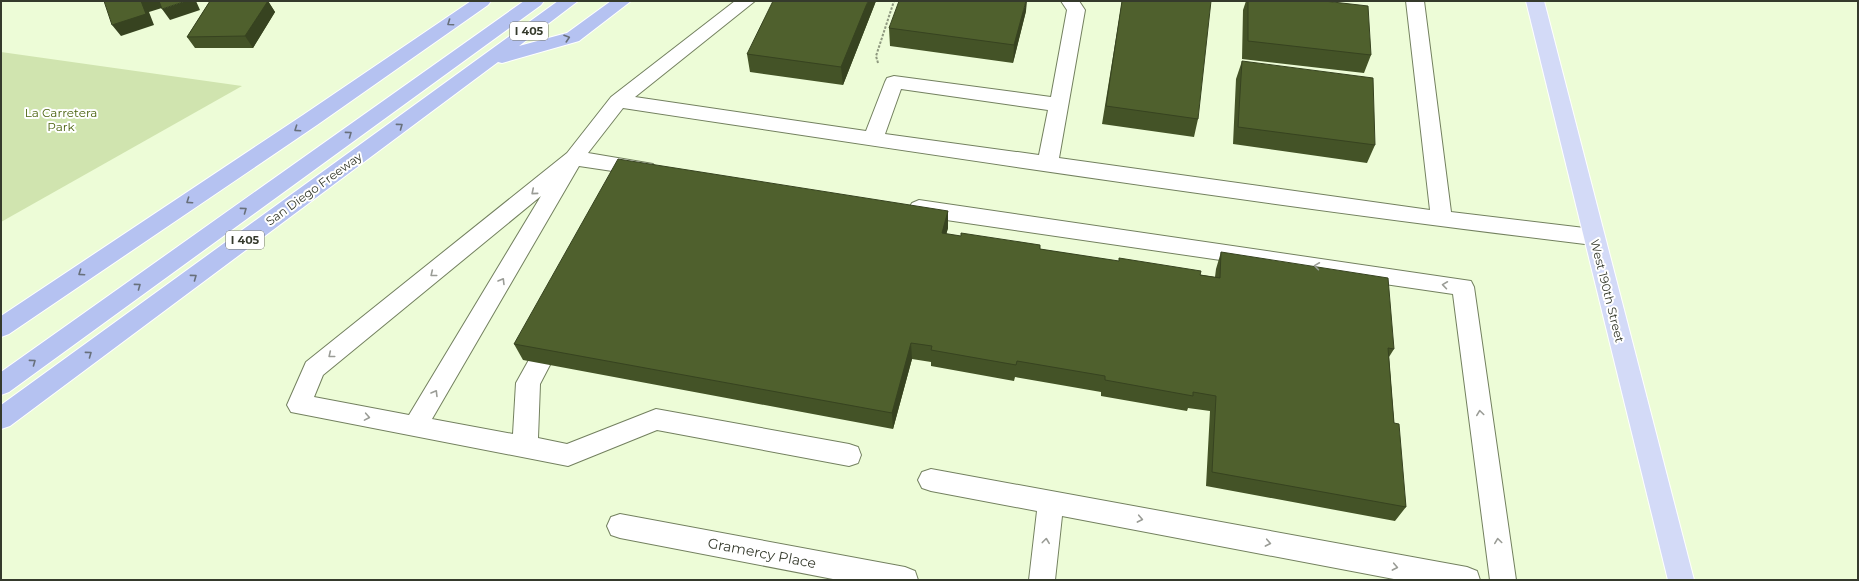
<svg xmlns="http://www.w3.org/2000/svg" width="1859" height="581" font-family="Montserrat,sans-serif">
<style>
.green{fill:#d0e4af}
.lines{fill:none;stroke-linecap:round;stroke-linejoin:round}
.minor-casing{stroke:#73805f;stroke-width:2}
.major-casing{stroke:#fff;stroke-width:2}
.highway-casing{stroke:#fff;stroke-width:2}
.path{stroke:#8e987f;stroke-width:2;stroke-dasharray:2.5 1.5;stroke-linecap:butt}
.minor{fill:#fff;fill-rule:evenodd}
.major{fill:#d3daf7;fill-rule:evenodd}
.highway{fill:#b5c2f1;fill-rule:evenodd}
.wall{fill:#445327}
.shaded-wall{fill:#374320}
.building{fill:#4f602d;stroke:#374320}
.oneway{stroke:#68707b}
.oneway2{stroke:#9a9c96}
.labels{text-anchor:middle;stroke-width:4;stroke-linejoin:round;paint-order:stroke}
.shield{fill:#fff;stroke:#72756b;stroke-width:1}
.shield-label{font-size:11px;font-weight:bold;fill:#353a2c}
.park-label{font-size:12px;fill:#4a620e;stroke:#fff}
.street-label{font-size:12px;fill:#353a2c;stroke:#fff}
.near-street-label{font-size:14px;fill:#353a2c;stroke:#fff}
</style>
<rect width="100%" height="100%" fill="#edfcd7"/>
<path class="green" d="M1,52L242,86L1,222Z"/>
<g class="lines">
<g class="minor-casing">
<path id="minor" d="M735,1H755L635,97L866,131L885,82L887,78L894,76L1051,97L1067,10L1061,1H1079L1085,10L1059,158L1430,210L1406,1H1424L1451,212L1593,229L1600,231L1604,237L1600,243L1593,245C1269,206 946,157 623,108L588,153L653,164L656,169L653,174L646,176L579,166L432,419L513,434L516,383L545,331L553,329L561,331L564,338L540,384L538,438L567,444L656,409L849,444L858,447L861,455L858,463L849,466L657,430L568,466L291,412L287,405L306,362L567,153L611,97ZM901,89L1048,110L1039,155L885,134ZM541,196L409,415L314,397L323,375Z
M919,200L1471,281L1474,287L1516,580H1490L1453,294L919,216L912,213L909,208L912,203Z
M931,469L1467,567L1477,571L1480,580H1399L1062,516L1055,580H1029L1037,511L931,491L922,488L918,480L922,472Z
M620,514L905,567L915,571L918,580H838L620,538L611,535L607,526L611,517Z"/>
</g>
<g class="major-casing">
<path id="major" d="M1526,1H1544L1694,580H1668Z"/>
</g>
<g class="highway-casing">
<path id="highway" d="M471,1H491L488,5L317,125L9,334L1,337V316L303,115Z
M524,1H544L541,5L9,392L1,395V372Z
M558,1H578L519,46L567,33L611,1H631L579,41L502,63L498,62L10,426L1,429V405Z"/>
</g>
<path class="path" d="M878,63L876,56L894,1"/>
<use href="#minor" class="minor"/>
<use href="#major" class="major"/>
<use href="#highway" class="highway"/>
</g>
<path class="wall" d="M210,1H268L275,12L253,48H195L187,37Z
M876,1L843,85L750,72L747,54Z
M1122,1L1198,119L1194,137L1102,124Z
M1246,1H1324L1371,55L1364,73L1242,59L1243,10Z
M1026,11L1013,63L890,46L889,28Z
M1242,61L1375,145L1367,163L1233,144L1236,79Z
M948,211V228L946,234L1215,277L1216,269L1221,252L1394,349L1389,357L1394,423L1406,507L1395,521L1206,486L1210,411L1188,408L1187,411L1101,396V392L1015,377L1014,381L931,366V362L912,359L893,429L523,360L514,344Z"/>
<path class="shaded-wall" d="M141,1H160L165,7L149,12L154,25L121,36L112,25Z
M186,1H196L200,10L170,20L162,9Z
M268,1L275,12L253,48L245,36Z
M868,1H876L843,85L841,67Z
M1026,1H1027L1026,11L1013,63L1014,45Z
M948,211V228L942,250V233Z
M911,343L912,359L893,429L892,413Z"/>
<path class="building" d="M104,1H141L146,14L112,25Z
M159,1H186L162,9Z
M210,1H268L245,36L187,37Z
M773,1H868L841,67L747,54Z
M899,1H1026L1014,45L889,28Z
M1122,1H1211L1198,119L1106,106Z
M1248,1H1324L1368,6L1371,55L1248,41Z
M1242,61L1373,78L1375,145L1238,127Z
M618,159L948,211L942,233L961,236V233L1040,245V249L1119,261V258L1201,271L1200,275L1220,278L1221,252L1388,278L1394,349L1388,348L1394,423L1399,424L1406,507L1212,472L1216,396L1193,392V396L1105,380V376L1017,361L1016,365L931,350L932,346L911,343L892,413L514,344Z"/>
<defs><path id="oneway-chevron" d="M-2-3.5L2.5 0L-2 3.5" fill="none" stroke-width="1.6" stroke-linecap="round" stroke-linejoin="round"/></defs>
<g class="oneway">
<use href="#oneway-chevron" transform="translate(450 23) rotate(145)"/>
<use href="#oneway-chevron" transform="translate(567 38) rotate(-18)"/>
<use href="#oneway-chevron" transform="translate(400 126) rotate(-36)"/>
<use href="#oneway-chevron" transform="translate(297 129) rotate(146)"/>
<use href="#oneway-chevron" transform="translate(349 134) rotate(-36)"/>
<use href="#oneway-chevron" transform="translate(189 201) rotate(146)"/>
<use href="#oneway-chevron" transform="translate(244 210) rotate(-36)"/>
<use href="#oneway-chevron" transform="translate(81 273) rotate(146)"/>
<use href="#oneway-chevron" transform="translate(194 277) rotate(-36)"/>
<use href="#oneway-chevron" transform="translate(138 286) rotate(-36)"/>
<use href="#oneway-chevron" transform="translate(89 354) rotate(-36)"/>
<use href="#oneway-chevron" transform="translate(33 362) rotate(-36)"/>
</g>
<g class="oneway2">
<use href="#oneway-chevron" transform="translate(534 192) rotate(140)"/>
<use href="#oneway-chevron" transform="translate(1317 266) rotate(-172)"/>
<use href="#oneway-chevron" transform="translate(433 274) rotate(141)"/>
<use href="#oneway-chevron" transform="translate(502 281) rotate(-59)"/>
<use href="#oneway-chevron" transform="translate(1445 285) rotate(-172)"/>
<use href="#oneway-chevron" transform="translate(331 355) rotate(141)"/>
<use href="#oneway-chevron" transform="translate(435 393) rotate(-59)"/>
<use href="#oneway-chevron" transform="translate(1480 413) rotate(-98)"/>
<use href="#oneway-chevron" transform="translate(367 417) rotate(10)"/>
<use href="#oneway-chevron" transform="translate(1140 519) rotate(11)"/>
<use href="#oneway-chevron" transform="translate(1046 541) rotate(-83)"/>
<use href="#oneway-chevron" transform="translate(1498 541) rotate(-98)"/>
<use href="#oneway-chevron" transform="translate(1268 543) rotate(11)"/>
<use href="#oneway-chevron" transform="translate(1395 567) rotate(11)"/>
</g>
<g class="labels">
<g class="shield">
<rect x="510" y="22" width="38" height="18" rx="3"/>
<rect x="226" y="231" width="38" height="18" rx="3"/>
</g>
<g class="shield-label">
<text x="529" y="35">I 405</text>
<text x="245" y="244">I 405</text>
</g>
<g class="park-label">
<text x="61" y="117">La Carretera<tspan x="61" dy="14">Park</tspan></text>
</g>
<g class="street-label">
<text transform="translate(314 189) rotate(-36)" y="4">San Diego Freeway</text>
<text transform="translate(1607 291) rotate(76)" y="4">West 190th Street</text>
</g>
<g class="near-street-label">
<text transform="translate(762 553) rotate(11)" y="5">Gramercy Place</text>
</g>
</g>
<rect width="1859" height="581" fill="none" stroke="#353a2c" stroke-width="4"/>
</svg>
